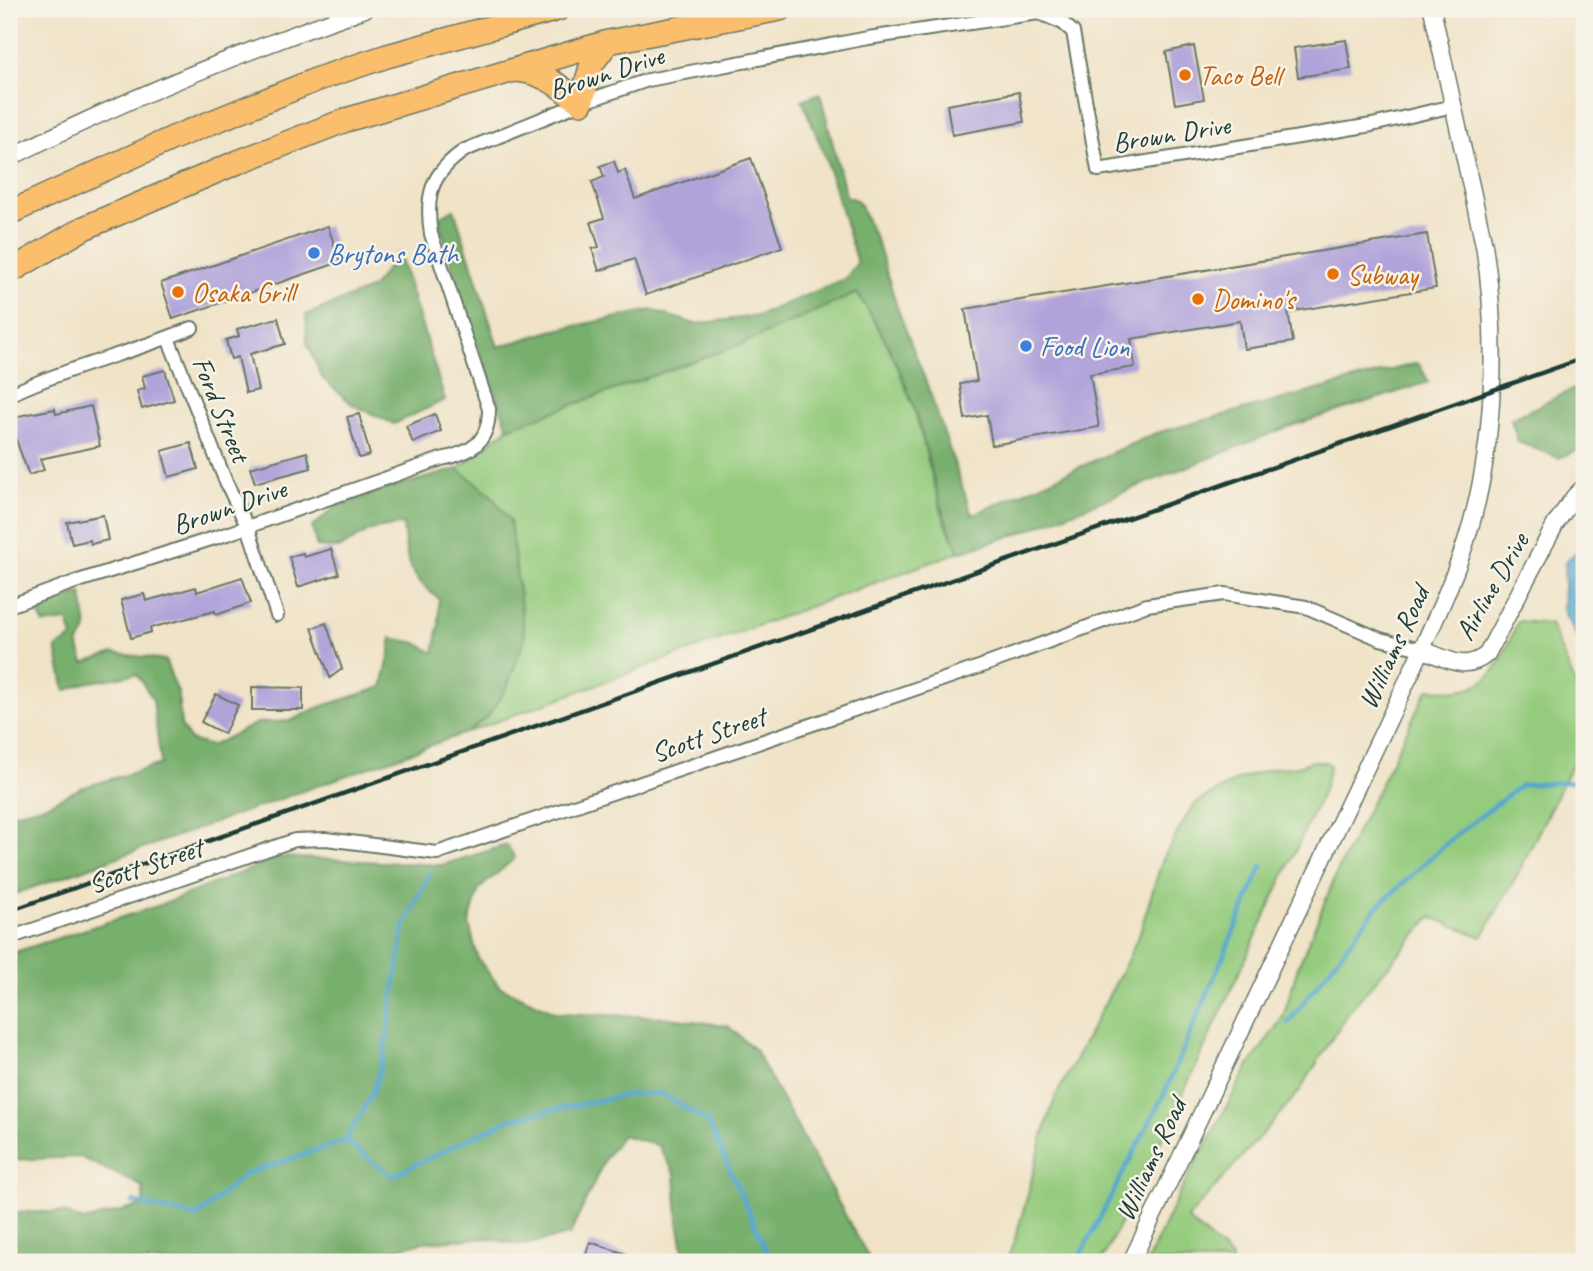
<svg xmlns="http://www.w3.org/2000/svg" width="1593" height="1271" font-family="Caveat,sans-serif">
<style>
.green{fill:#94cb7d;stroke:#5a8458;stroke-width:2}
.forest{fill:#77af6c;stroke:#4b7650;stroke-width:2}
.water{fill:#51a5cd;stroke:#387180;stroke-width:2}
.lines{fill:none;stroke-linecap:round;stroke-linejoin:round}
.stream{stroke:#51a5cd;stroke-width:4.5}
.building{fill:#b0a3da}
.minor-casing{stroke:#687767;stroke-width:16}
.tertiary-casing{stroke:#687767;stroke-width:19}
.motorway-casing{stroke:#687767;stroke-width:26}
.minor{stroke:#fff;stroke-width:12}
.tertiary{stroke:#fff;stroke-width:16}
.motorway{stroke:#fabe6d;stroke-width:23}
.rail{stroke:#1f3d34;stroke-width:4.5}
.food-dot{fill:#e8710a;stroke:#f7f3e8;stroke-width:2.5}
.shop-dot{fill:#3f7fe0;stroke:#f7f3e8;stroke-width:2.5}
.labels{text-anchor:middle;stroke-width:5;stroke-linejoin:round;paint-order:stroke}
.street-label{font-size:28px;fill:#1f3d34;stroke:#f7f3e8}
.food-label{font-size:28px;fill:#c56008;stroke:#f7f3e8;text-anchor:start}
.shop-label{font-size:28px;fill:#366cbe;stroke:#f7f3e8;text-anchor:start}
</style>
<rect width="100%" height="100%" fill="#f7f3e8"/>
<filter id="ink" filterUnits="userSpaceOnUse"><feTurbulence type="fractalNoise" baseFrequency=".0143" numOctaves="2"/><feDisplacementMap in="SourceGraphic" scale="14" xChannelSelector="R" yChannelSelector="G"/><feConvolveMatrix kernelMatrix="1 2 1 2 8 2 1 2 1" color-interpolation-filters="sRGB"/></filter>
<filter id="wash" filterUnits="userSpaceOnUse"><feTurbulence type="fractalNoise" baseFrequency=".00686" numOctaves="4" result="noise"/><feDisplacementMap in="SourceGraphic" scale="28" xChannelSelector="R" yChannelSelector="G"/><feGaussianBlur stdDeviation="1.57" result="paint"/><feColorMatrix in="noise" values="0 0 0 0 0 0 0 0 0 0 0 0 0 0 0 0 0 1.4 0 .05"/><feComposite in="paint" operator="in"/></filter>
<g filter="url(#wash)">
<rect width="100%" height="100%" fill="#f0e3c7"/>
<path class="green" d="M857,293L889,344L915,412L944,520L959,552L468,732L488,716L507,687L525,638L491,495L458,469L508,428L744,343Z
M1518,621L1550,624L1584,704V749L1566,776L1521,868L1482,937L1431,917L1349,1011L1299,1092L1187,1219L1232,1258V1262H1147L1178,1196L1248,1067L1283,1017L1298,967L1338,870L1425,694L1429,689C1491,697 1497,670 1518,621Z
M1313,761L1325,762L1330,765L1325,787L1168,1126L1101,1262H1006C1028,1210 1035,1152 1055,1098L1125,965L1139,935L1162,861L1188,813L1197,802L1239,779L1273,768L1294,767Z"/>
<path class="forest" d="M820,93L846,196L858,201L878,244L897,307L928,387L972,515L1156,433L1418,363L1429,382L1288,427L1018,534L959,552C938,508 930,461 916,414C902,370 882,331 857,293L744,343L508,428L467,317L438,218L454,209L498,347L551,331L652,310L695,324L757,316L845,279L857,263L825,156L802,100Z
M399,253L445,400L394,424L353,405L322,378L307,343L306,315L372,288Z
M1584,384V448L1559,458L1518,442L1511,419Z
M458,469L491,495L510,521L525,638L507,687L488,716L468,732L9,896V814L46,805L81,788L161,764L153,700L137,674L85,683L65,691L56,648L73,637L68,621L44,624L35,608L82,593L87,629L78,644L84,663L113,653L165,660L178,693L181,725L190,740L211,746L257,723L290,721L317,708L382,687L390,653L391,638L417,643L434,653L439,625V599C407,575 407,562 403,524L371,530L340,548L317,547L312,527L334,508L382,490Z
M507,845L515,858L479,889L469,923L478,959L500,987L557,1013L663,1017L728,1026L755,1050L871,1262H685L678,1221L675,1174L658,1145L622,1135L605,1159L570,1235L523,1245L486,1238L423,1242L345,1262H9V1212H63L84,1221L144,1205L142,1186L80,1157L9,1160V954L160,905L280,857L442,865Z"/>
<path class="water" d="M1584,545V649L1566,617L1563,607L1565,562Z"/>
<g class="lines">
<path class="stream" d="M1288,1023L1375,909L1450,840L1521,785L1584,781
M345,1141L373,1092L384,1055L404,927L430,872
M133,1202L197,1217L245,1174L345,1141L392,1176L510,1119L625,1095L661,1093L708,1122L772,1262
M1077,1262L1165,1092L1262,866"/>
</g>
<g id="blocks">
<path class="building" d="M1346,40L1351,69L1298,77L1294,48Z
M1194,46L1204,99L1175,104L1166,52Z
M1019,92L1024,122L952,135L947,105Z
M751,158L782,247L646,295L634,259L599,271L592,249L599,247L591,222L604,218L592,182L604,177L600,166L614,161L618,173L625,170L635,199Z
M328,226L340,262L173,319L161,283Z
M1427,234L1436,288L1288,312L1293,342L1244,349L1240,321L1131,339L1135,367L1090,374L1099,427L992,445L987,415L965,419L960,384L977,381L965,309Z
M278,318L285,344L250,354L258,390L246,393L238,357L231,359L226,340L239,336L237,329Z
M165,370L174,400L142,409L137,391L145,388L142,376Z
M91,406L100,446L40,459L44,470L29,475L9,421L23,415L55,409L56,414Z
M359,414L370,455L359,458L347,417Z
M435,414L441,431L413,443L406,426Z
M191,443L198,469L169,477L162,451Z
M307,452L311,468L255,483L250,468Z
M103,515L108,540L91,544L90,540L72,544L67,522Z
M331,549L339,574L298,587L289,557L303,553L304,557Z
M242,577L251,603L216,615L215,611L150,628L151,632L131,638L121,600L144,594L146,601L196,587L197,592Z
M326,623L342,669L330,678L312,628Z
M252,687L303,688V710H252Z
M216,694L238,705L224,734L201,722Z
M590,1242L644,1260V1262H583Z"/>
</g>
</g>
<g filter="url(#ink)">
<use href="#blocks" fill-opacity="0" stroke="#687767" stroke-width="2"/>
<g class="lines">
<g class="minor-casing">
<path id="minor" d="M168,338L226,482L249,530L277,615
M9,395C68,367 132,353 192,328
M9,606L72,583L230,533L441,459C471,453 489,443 489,409L431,234C425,195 431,173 465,150L581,103L648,80L868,38L1039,13L1063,23L1073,32L1098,170L1372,125L1453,106
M9,938L295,840L326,839L437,853L982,666L1147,605L1224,594L1306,607L1380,639L1421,649"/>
</g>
<g class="tertiary-casing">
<path id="tertiary" d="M9,158C124,100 243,51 365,9
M1421,649C1446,658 1465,673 1487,654L1556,523L1574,497L1584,487
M1131,1262L1410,675C1430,631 1451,587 1466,541C1495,451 1499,339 1484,245L1432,9"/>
</g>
<g class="motorway-casing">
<path id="motorway" d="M516,70C543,72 560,86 581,103L592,63L608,42
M9,213L173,138L318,79L387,56L558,9
M9,272L84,228L238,162L346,120L608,42L780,9"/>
</g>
<use href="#minor" class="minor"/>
<use href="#tertiary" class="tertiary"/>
<use href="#motorway" class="motorway"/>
<path class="rail" d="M9,911L1584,358"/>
</g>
</g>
<g class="food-dot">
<circle cx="1185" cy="75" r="7"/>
<circle cx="1333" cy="274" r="7"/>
<circle cx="178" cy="292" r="7"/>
<circle cx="1198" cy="299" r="7"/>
</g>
<g class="shop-dot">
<circle cx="314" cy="253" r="7"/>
<circle cx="1026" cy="346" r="7"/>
</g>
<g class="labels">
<g class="street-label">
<text transform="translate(606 72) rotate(-18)" y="10">Brown Drive</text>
<text transform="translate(1171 133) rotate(-9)" y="10">Brown Drive</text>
<text transform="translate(222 409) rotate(68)" y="10">Ford Street</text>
<text transform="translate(229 506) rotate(-19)" y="10">Brown Drive</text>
<text transform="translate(1491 586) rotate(-60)" y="10">Airline Drive</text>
<text transform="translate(1393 647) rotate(-65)" y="10">Williams Road</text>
<text transform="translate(708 734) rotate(-19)" y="10">Scott Street</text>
<text transform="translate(145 865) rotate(-19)" y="10">Scott Street</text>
<text transform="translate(1150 1159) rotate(-65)" y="10">Williams Road</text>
</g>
<g class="food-label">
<text x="1199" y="85">Taco Bell</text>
<text x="1347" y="284">Subway</text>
<text x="192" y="302">Osaka Grill</text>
<text x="1212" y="309">Domino's</text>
</g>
<g class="shop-label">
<text x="328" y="263">Brytons Bath</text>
<text x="1040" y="356">Food Lion</text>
</g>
</g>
<rect width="1593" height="1271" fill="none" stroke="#f7f3e8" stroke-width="35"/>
</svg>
